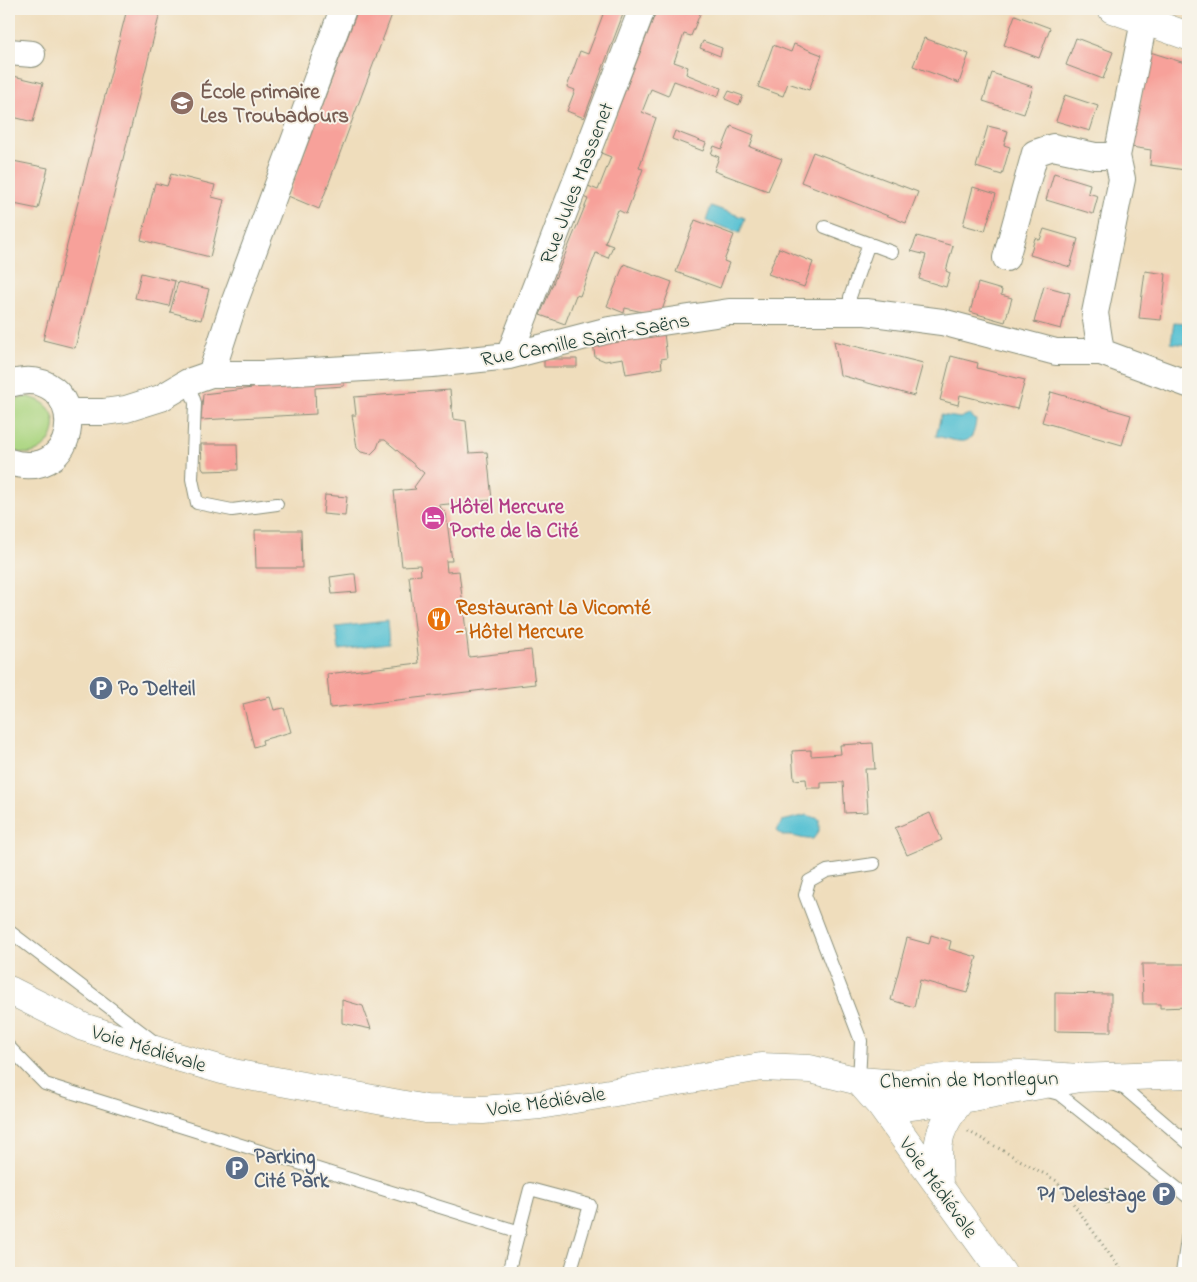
<svg xmlns="http://www.w3.org/2000/svg" width="1197" height="1282" font-family="'Indie Flower',sans-serif">
<style>
.green{fill:#abd581;stroke:#65895a}
.water{fill:#57c1d3;stroke:#3b7f84}
.building{fill:#f7a19a}
.lines{fill:none;stroke-linecap:round;stroke-linejoin:round}
.lane-casing{stroke:#878d78;stroke-width:14}
.street-casing{stroke:#878d78;stroke-width:28}
.secondary-casing{stroke:#878d78;stroke-width:29}
.path{stroke:#878d78;stroke-width:3;stroke-dasharray:1 4;stroke-linecap:butt}
.lane{stroke:#fff;stroke-width:12}
.street{stroke:#fff;stroke-width:26}
.secondary{stroke:#fff;stroke-width:28}
.tree{fill:#8c9679}
.labels{text-anchor:middle;stroke-width:4;stroke-linejoin:round;paint-order:stroke}
.education-label{font-size:21px;font-weight:bold;fill:#785e54;stroke:#f7f3e8;text-anchor:start}
.street-label{font-size:21px;fill:#1f3d34;stroke:#f7f3e8}
.hotel-label{font-size:21px;font-weight:bold;fill:#b23c85;stroke:#f7f3e8;text-anchor:start}
.food-label{font-size:21px;font-weight:bold;fill:#c56008;stroke:#f7f3e8;text-anchor:start}
.service-label{font-size:21px;font-weight:bold;fill:#4e5e75;stroke:#f7f3e8;text-anchor:start}
</style>
<rect width="100%" height="100%" fill="#f7f3e8"/>
<filter id="ink" filterUnits="userSpaceOnUse"><feTurbulence type="fractalNoise" baseFrequency=".02" numOctaves="2"/><feDisplacementMap in="SourceGraphic" scale="10" xChannelSelector="R" yChannelSelector="G"/><feConvolveMatrix kernelMatrix="1 2 1 2 8 2 1 2 1" color-interpolation-filters="sRGB"/></filter>
<filter id="wash" filterUnits="userSpaceOnUse"><feTurbulence type="fractalNoise" baseFrequency=".0096" numOctaves="4" result="noise"/><feDisplacementMap in="SourceGraphic" scale="20" xChannelSelector="R" yChannelSelector="G"/><feGaussianBlur stdDeviation="1.12" result="paint"/><feColorMatrix in="noise" values="0 0 0 0 0 0 0 0 0 0 0 0 0 0 0 0 0 1.4 0 .05"/><feComposite in="paint" operator="in"/></filter>
<g filter="url(#wash)">
<rect width="100%" height="100%" fill="#efddbc"/>
<path class="green" d="M28,397C80,408 45,474 9,447V404L19,398Z"/>
<path class="water" d="M711,206L745,218L740,233L706,221Z
M1174,322L1188,323V345L1171,343Z
M969,414L976,420C973,450 960,441 936,436L941,415L960,418Z
M387,621L389,644L339,650L336,627Z
M807,815L819,819V831L813,839C802,840 796,835 784,836L777,831L782,821Z"/>
<g id="blocks">
<path class="building" d="M127,9H161L75,348L43,340Z
M358,9H394L319,209L288,196Z
M605,9H625L584,118L567,111L575,90L567,87L580,51L588,54Z
M657,9H702L691,36L684,34L674,62L688,67L686,74L721,88L718,97L674,81L668,96L651,89L642,112L656,118L639,168L643,169L626,214L618,210L605,243L613,246L608,258L596,253L580,296L576,295L565,324L540,315L588,199L583,197L588,186L598,190L611,157L601,153Z
M1015,15L1050,28L1039,58L1004,45Z
M924,38L969,54L959,83L913,66Z
M1076,38L1113,52L1103,79L1066,65Z
M703,41L722,48L720,56L700,48Z
M794,44L822,55L809,90L788,83L783,96L758,87L773,45L791,52Z
M1150,52L1188,64L1184,86L1188,87V156L1185,170L1150,165L1151,150L1131,147Z
M992,73L1033,87L1024,114L983,101Z
M9,75L43,83L33,122L9,116Z
M729,91L743,96L739,105L725,99Z
M1065,95L1098,106L1090,131L1056,121Z
M731,126L754,135L750,147L782,159L768,191L714,171L719,157L711,154L714,146L722,149Z
M988,126L1008,131L1004,145L1010,147L1002,175L976,167Z
M675,131L706,143L703,151L672,139Z
M813,152L918,192L906,223L801,182Z
M13,161L48,168L38,209L9,203V182Z
M1054,173L1090,184L1088,193L1098,196L1093,214L1046,200Z
M171,174L215,185L212,197L224,200L210,257L141,240L155,183L167,186Z
M973,187L996,194L985,231L963,225Z
M695,220L734,235L724,261L729,263L720,288L676,272Z
M1044,229L1078,239L1070,267L1030,255L1035,238L1040,240Z
M917,236L953,246L946,271L950,273L946,287L919,279L926,255L911,251Z
M779,248L813,262L804,287L768,274Z
M624,264L672,282L660,316L625,308L624,313L607,306Z
M1145,271L1166,274L1161,320L1139,318Z
M141,273L175,281L169,306L135,298Z
M178,282L209,289L201,320L170,312Z
M978,283L1002,290L1001,295L1012,298L1005,322L970,312Z
M1044,286L1070,293L1061,329L1034,322Z
M664,333L667,358L661,359L662,368L626,374L623,358L605,361L595,357L593,343Z
M834,341L923,363L914,396L840,375Z
M951,356L978,363L977,368L1025,380L1017,409L960,395L958,405L940,400Z
M544,359H577V367H544Z
M344,377V386L315,388L316,414L201,420L203,394Z
M450,390L453,419L466,421L469,453L487,452L492,500L438,505L446,513L452,561H446L447,572L459,571L469,657L531,650L535,684L330,708L327,674L419,663L409,576L421,575L420,565L402,566L394,491L416,489L414,487L424,473L385,440H380L377,448L371,454L361,452L357,448L352,415H356L354,397Z
M1051,392L1131,415L1122,445L1042,422Z
M201,444H237L238,470L204,471L202,468Z
M325,495L347,497L345,516L323,514Z
M255,530H301L302,568H256Z
M351,574H355L357,592L332,594L330,577Z
M270,697L274,710L284,708L291,732L262,740L263,744L254,747L243,704Z
M873,743L875,769H865L868,812L845,813L843,782L821,783V788H807L806,779L794,780L792,751L811,750V756L841,754L840,745Z
M930,813L942,840L907,855L895,828Z
M931,935L951,941L949,949L977,957L967,993L920,980L914,1007L891,1000L907,938L929,944Z
M1142,964H1188V1007L1160,1008V1004H1143Z
M1055,993L1111,994V1032L1055,1031Z
M342,1000L363,1006L371,1029L342,1023Z"/>
</g>
</g>
<g filter="url(#ink)">
<use href="#blocks" fill-opacity="0" stroke="#878d78" stroke-width="1"/>
<g class="lines">
<g class="lane-casing">
<path id="lane" d="M825,227L892,252
M850,312V297L869,243
M188,382L195,403L192,479L197,503L232,510L277,504
M9,931L152,1040
M9,1047L45,1084L520,1232
M859,1081L861,1041L805,895L809,881L827,871L874,864
M1112,1084L1125,1089L1188,1143
M1044,1090L1059,1094L1188,1197
M508,1273L530,1189L590,1205L570,1273
M1182,1273L1188,1233"/>
</g>
<g class="street-casing">
<path id="street" d="M9,52L32,54
M1006,258L1035,153L1053,147L1095,156H1117
M1101,352L1095,313L1122,179L1117,156L1144,21
M509,356L642,9
M211,374L233,306L343,9
M9,384C88,360 88,486 9,462
M68,412H104L126,409L161,398L188,382L211,374H262L432,364L509,356L609,330L729,312H866L942,322L1056,352H1101L1188,384"/>
</g>
<g class="secondary-casing">
<path id="secondary" d="M1112,9L1188,36
M9,990L83,1027L174,1056L233,1073L426,1109L483,1110L540,1105L761,1067L810,1069L859,1081L900,1084L967,1075L1020,1074L1079,1078
M859,1081L881,1106L1002,1273
M881,1106L905,1107L962,1099
M939,1186C938,1144 933,1134 962,1099L1079,1078L1188,1074"/>
</g>
<path class="path" d="M968,1131L1057,1181L1123,1273"/>
<use href="#lane" class="lane"/>
<use href="#street" class="street"/>
<use href="#secondary" class="secondary"/>
</g>
<circle class="tree" cx="1106" cy="1196" r="8"/>
</g>
<defs>
<g id="school-disc" transform="scale(1.25)"><circle r="9.5" fill="#8d6e63" stroke="#f7f3e8"/><path d="M0-5L7-2L0 1L-7-2ZM-4 1L0 2.5L4 1V4Q0 6-4 4Z" fill="#fff"/></g>
<g id="hotel-disc" transform="scale(1.25)"><circle r="9.5" fill="#d1479c" stroke="#f7f3e8"/><path d="M-6-4.5h1.5V1H6V5H4.5V3h-9V5H-6ZM-4 0a1.8 1.8 0 1 1 3.6 0ZM.5 0V-2.5h3Q6-2.5 6 0Z" fill="#fff"/></g>
<g id="restaurant-disc" transform="scale(1.25)"><circle r="9.5" fill="#e8710a" stroke="#f7f3e8"/><path d="M-5-6h1v4h1v-4h1v4h1v-4h1v5L-1.5 .5V6h-2V.5L-5-1ZM5-6V6H3V1.5H1.5Q1.5-4 5-6Z" fill="#fff"/></g>
<g id="parking-disc" transform="scale(1.25)"><circle r="9.5" fill="#5c6f8a" stroke="#f7f3e8"/><path d="M-3.5-5.5H1a3.5 3.5 0 0 1 0 7H-1V5.5H-3.5ZM-1-3.4V-.6H.8a1.4 1.4 0 0 0 0-2.8Z" fill="#fff"/></g>
</defs>
<g fill-rule="evenodd">
<use href="#school-disc" x="182" y="103"/>
<use href="#hotel-disc" x="433" y="518"/>
<use href="#restaurant-disc" x="439" y="619"/>
<use href="#parking-disc" x="101" y="688"/>
<use href="#parking-disc" x="237" y="1168"/>
<use href="#parking-disc" x="1164" y="1194"/>
</g>
<g class="labels">
<g class="education-label">
<text x="200" y="98">École primaire<tspan x="200" dy="24">Les Troubadours</tspan></text>
</g>
<g class="street-label">
<text transform="translate(576 183) rotate(-69)" y="7">Rue Jules Massenet</text>
<text transform="translate(585 339) rotate(-11)" y="7">Rue Camille Saint-Saëns</text>
<text transform="translate(149 1048) rotate(17)" y="7">Voie Médiévale</text>
<text transform="translate(969 1079) rotate(-1)" y="7">Chemin de Montlegun</text>
<text transform="translate(546 1101) rotate(-8)" y="7">Voie Médiévale</text>
<text transform="translate(939 1187) rotate(54)" y="7">Voie Médiévale</text>
</g>
<g class="hotel-label">
<text x="450" y="513">Hôtel Mercure<tspan x="450" dy="24">Porte de la Cité</tspan></text>
</g>
<g class="food-label">
<text x="456" y="614">Restaurant La Vicomté<tspan x="456" dy="24">- Hôtel Mercure</tspan></text>
</g>
<g class="service-label">
<text x="118" y="695">P0 Delteil</text>
<text x="254" y="1163">Parking<tspan x="254" dy="24">Cité Park</tspan></text>
<text x="1146" y="1201" text-anchor="end">P1 Delestage</text>
</g>
</g>
<rect width="1197" height="1282" fill="none" stroke="#f7f3e8" stroke-width="30"/>
</svg>
